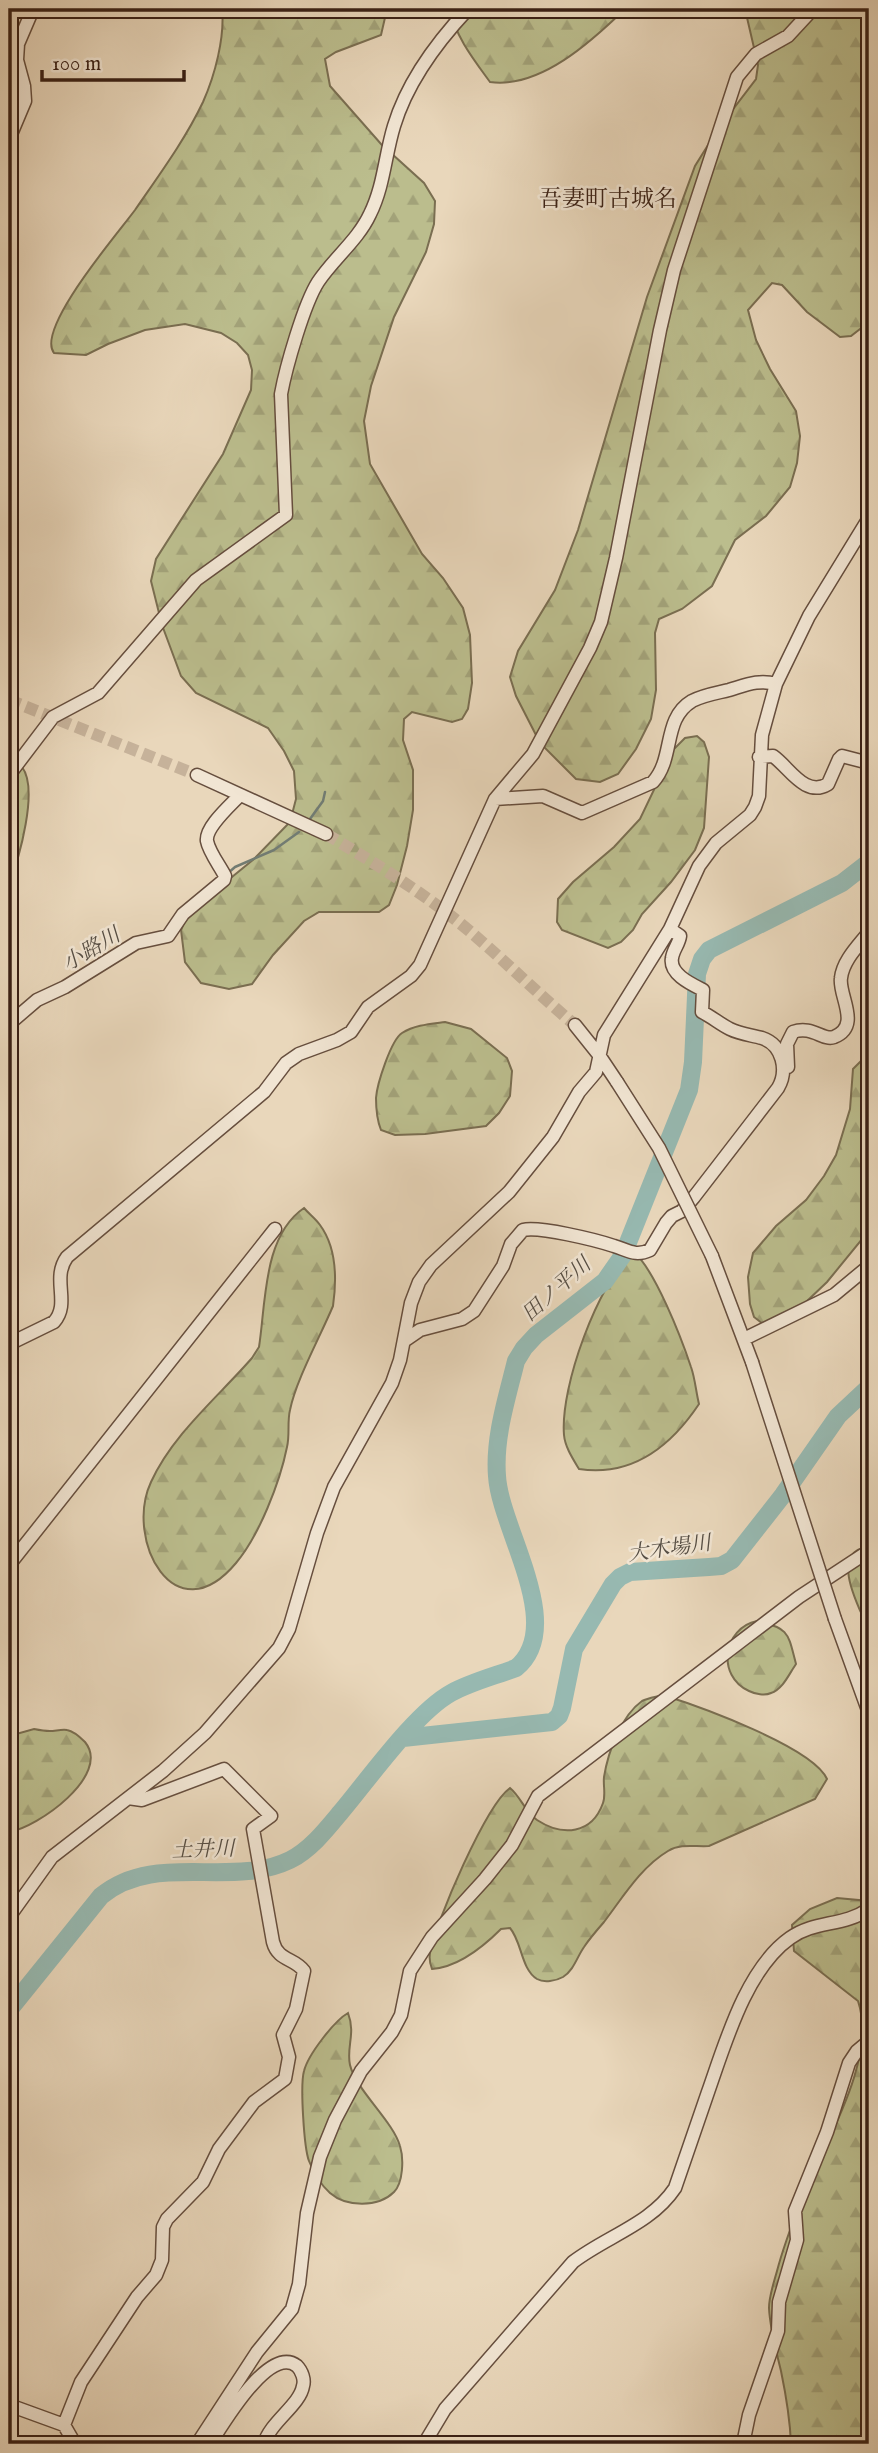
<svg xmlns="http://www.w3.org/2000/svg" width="878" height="2453" font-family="'IM FELL English','Noto Serif JP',serif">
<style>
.forest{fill:url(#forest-firs);stroke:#7a6e51;stroke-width:2}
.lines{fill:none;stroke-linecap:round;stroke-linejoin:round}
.stream{stroke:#727c73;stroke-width:2.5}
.river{stroke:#97b9b1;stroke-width:18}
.minor-tunnel{stroke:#c6b29a;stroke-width:12;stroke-dasharray:12 6;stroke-linecap:butt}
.minor-casing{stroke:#664e3e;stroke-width:15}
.minor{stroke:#f1e5d3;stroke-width:12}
.minor-bridge-casing{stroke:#664e3e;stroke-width:15;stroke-linecap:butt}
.minor-bridge{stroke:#f1e5d3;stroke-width:12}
.labels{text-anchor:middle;stroke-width:5;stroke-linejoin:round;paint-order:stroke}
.water-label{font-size:21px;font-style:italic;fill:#564e44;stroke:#f1e5d3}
.quarter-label{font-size:23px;fill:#3a2015;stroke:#f1e5d3}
</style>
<defs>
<pattern id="forest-firs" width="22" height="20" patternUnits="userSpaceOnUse" patternTransform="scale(1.75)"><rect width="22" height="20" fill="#bbbd8d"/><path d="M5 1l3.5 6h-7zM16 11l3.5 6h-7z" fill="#a2a279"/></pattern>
</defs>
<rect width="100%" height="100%" fill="#e9d7bb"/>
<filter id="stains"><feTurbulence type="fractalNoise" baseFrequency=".00286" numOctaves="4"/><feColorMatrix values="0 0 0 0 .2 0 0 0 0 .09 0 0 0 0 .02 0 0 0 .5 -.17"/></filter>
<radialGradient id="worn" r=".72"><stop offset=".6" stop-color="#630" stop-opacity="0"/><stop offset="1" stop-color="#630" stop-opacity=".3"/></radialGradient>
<path class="forest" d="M222,9H387L381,35L336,52L325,59L330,86L381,144L424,183L435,201L434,224L426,252L394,317L371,386L364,421L370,464L422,554L443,578L463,608L470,635L472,683L468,709L462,719L452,722L412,712L404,719L403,740L413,770V810L407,846L397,885L389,905L379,912H319L304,921L273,955L252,984L229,989L201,983L185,962L181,930L189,912L254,859L290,822L296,799L294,771L284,751L268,728L196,693L181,676L162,625L151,581L156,559L223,454L251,390L252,370L248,355L237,343L221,333L185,324L145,330L108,344L86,355L54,353C35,329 119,232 135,210C159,175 185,140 203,102C215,75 225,37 222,9Z
M450,9H625C592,41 540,89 490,82C474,60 455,36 450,9Z
M745,9H869V322L851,336L840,337L807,312L782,285L772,283L748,310L756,340L770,369L796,411L800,436L797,463L790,487L766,516L735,540L712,586L682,609L659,619L655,633L656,690L651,719L636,749L618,774L600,782L576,779L540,743L516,696L510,677L518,651L555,590L578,530L647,297L695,166L718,129L756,79L758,65Z
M697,736L704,742L709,757L704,828L695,850L671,882L642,914L633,930L621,942L608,948L562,930L557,922L558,899L573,882L614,847L640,819L673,750L685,738Z
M13,761C16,763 20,764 22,767C39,789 19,859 9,883V762Z
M445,1022L471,1029L507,1058L512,1071L510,1096L499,1113L486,1126L425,1134L395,1135L381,1130C377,1120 376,1110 376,1098C377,1084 391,1040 402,1033C415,1025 430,1024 445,1022Z
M869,1053V1225L863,1238L827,1282L786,1321L763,1324L754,1317L750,1304L748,1277L753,1253L776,1226L806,1200L824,1176L836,1155L850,1109L853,1069Z
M304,1208C309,1214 315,1218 320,1225C337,1248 337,1278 333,1306C320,1337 296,1380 290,1410C287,1422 290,1435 287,1447C280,1482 259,1536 236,1563C175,1636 124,1540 151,1482C173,1434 218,1397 252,1358L259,1347C266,1302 263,1236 304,1208Z
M633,1251C655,1270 681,1337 691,1367C695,1378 696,1392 699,1404C671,1446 632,1477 579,1469C573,1459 565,1447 564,1435C560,1386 598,1284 633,1251Z
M869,1547V1630C860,1610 827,1550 869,1547Z
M757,1621C790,1628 788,1634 796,1664C789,1674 783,1689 771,1693C765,1696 755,1694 749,1691C716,1676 723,1628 757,1621Z
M663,1695C698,1706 813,1747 827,1779L815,1799L709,1846C695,1847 681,1843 668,1851C641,1867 623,1897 604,1922C597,1930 590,1938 584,1947C577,1957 574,1970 563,1977C556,1981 544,1983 537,1979C521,1969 522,1942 510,1928L501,1929C483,1947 459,1967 432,1969C430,1964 429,1959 430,1953C436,1921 486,1805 510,1788C521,1797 525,1812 537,1820C563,1837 592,1834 603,1803C606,1795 603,1785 604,1777C608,1752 621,1716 642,1701C648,1698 656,1697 663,1695Z
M34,1729C39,1730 45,1731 50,1731C55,1731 62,1729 67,1730C73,1731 81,1738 85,1742C112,1775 37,1828 9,1832V1736Z
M837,1898L869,1901V2319C866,2334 860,2353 869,2367V2444H791C790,2419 786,2395 781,2371C776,2350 770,2329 769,2308C769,2296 774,2282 777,2271C783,2248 792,2224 801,2201C823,2145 878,2061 858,2001L794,1951L792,1925L810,1909Z
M348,2013C356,2034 346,2047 350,2065C356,2090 393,2121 400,2146C404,2159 403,2183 394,2192C378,2208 346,2207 330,2193C321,2185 313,2171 309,2161C304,2148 300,2085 304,2071C308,2055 334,2021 348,2013Z"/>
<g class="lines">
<path class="stream" d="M310,819L323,801L325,792
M227,874L235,867L274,850L299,832"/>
<path class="river" d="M403,1738L552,1722L559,1716L562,1708L574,1649L613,1584L620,1577L630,1572L709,1567L721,1566L732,1560L783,1495L838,1416L869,1387
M9,2010L101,1896C155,1851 230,1889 290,1860C310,1850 326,1830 340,1813C368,1780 415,1713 451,1693C471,1682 495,1676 516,1668C567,1626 500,1529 497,1476C494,1437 507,1398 516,1361L524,1348L536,1335L605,1281L623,1255L689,1090L693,1062L697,974L702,959L709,950L842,883L869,862"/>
<path class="minor-tunnel" d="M9,700L197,775
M326,834C373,862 419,890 461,924C500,956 536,992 575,1025"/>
<g class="minor-casing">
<path id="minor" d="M9,139L25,101L24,86L17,60L18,44L33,9
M759,757L773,756C789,767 805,798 828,784L839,759L842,756L869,763
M9,775L53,717L98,693L196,580L286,515L281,394C286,367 304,304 318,282C334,258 358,240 370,214C384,186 385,155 394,126C407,83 437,42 468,9
M197,775L326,834
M495,799L543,796L582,813L653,782C675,758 662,719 692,701C703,695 717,693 729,690C746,685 759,679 776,684
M9,1024L37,1000L65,987L136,943L168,936L183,914L224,880L225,876C220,866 209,852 207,841C205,827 231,805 240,795
M575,1025L599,1055L617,1082
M788,1067L787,1044L793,1032C812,1025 823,1041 834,1037C862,1026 838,995 841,978C843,960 859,945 869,932
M712,1256L752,1362
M744,1339L834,1295L869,1266
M404,1341L420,1330L462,1319L474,1311L503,1266L511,1244L523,1230C539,1226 596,1240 614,1246C628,1250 635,1257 650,1250L666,1223L672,1216L682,1211L694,1197L778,1088C788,1071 783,1045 762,1038C751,1035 740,1034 730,1029C720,1024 712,1017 702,1012L703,990C691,984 669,974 672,958C673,950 679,944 680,936L670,929
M9,1344L54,1322C71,1303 51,1279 67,1257L264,1092L286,1063L299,1054L337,1040L351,1032L368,1007L411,976L420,965L495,799L533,754L590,648L601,622L616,558L660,330L674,270L737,77L756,54L788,36L813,9
M9,1565L275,1229
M835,1619L869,1713
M9,1917L52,1857L163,1771L205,1733L279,1648L289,1629L317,1533L334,1487L392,1383L400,1360L411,1303L419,1282L431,1265L509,1192L553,1137L579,1092L596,1072L604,1035L670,929L699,866L716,843L750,815L755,807L759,796L762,735L776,684L809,616L869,518
M9,2405L64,2425L75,2444
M64,2425L81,2382L137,2297L156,2275L162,2260L163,2227L167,2219L203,2182L219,2149L254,2102L285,2079L289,2057L283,2035L296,2009L304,1971C295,1958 278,1961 273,1942L253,1829L271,1816L224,1769L142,1800L128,1798
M197,2444L257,2352L292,2309L299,2284L307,2213L320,2157L335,2120L361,2071L392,2032L401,2015L410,1971L432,1937L485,1879L512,1845L538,1796L799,1597L869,1551
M210,2444C222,2426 269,2344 297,2366C302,2371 305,2380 303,2386C300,2405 270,2422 264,2444
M424,2444L445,2409L573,2262C607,2236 651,2224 675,2188C686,2156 697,2124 708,2092C725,2044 746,1969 790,1938C815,1920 843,1927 869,1909
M743,2444L749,2415L778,2331L779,2302L797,2240L795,2211L827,2132L849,2063L857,2051L869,2041"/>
</g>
<use href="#minor" class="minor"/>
<g class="minor-bridge-casing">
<path id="minor-bridge" d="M617,1082L659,1148L712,1256
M752,1362L835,1619"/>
</g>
<use href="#minor-bridge" class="minor-bridge"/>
</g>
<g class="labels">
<g class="water-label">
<text transform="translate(91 949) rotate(-31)" y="7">小路川</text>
<text transform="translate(556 1289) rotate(-42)" y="7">田ノ平川</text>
<text transform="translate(669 1548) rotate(-8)" y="7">大木場川</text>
<text transform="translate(203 1849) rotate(-2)" y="7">土井川</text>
</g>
<g class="quarter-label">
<text x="608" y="206">吾妻町古城名</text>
</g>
</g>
<rect width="878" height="2453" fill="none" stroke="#e9d7bb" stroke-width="35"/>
<rect x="10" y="10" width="857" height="2432" fill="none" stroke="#3a2015" stroke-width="3.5"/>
<rect x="18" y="18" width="843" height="2418" fill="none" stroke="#3a2015" stroke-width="2"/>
<path d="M42 70v10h142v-10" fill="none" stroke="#3a2015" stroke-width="3.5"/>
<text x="52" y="70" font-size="21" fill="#3a2015" stroke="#f1e5d3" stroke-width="5" paint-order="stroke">100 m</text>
<rect width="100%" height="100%" filter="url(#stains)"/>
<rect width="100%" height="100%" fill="url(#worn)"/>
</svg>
